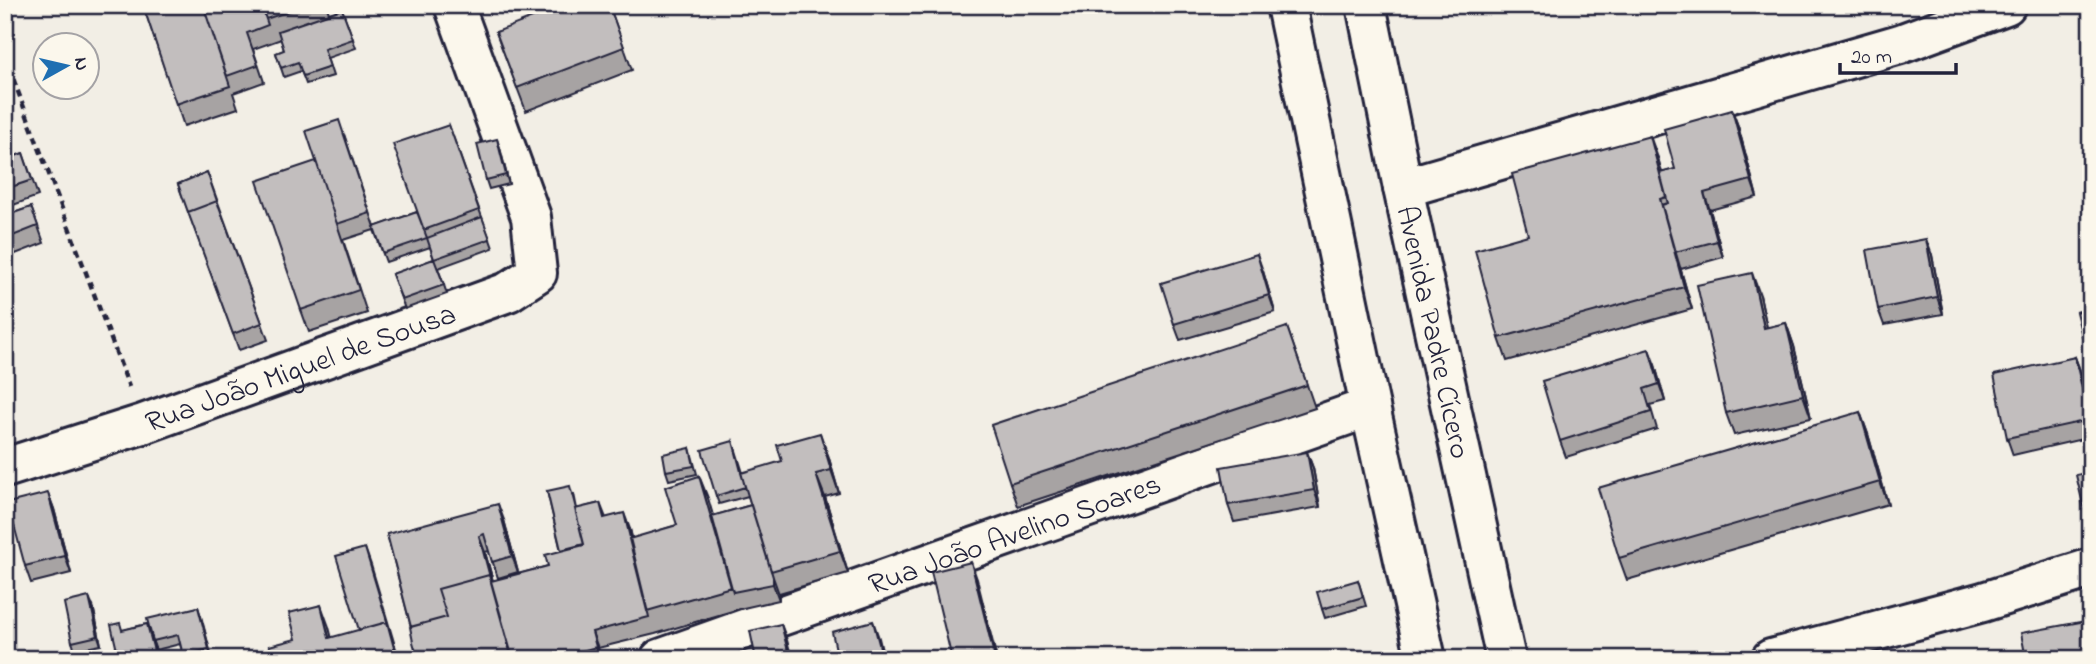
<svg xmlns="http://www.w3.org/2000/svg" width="2096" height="664" font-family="'Indie Flower',sans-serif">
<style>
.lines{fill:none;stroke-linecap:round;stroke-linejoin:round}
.minor-casing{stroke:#22223b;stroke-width:44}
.trunk-casing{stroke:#22223b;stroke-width:44}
.path{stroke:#22223b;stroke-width:4.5;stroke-dasharray:7 5;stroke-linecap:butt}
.minor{stroke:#fbf7ec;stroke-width:38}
.trunk{stroke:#fbf7ec;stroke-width:38}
.wall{fill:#a7a3a3;stroke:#22223b;stroke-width:2}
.shaded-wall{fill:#888585;stroke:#22223b;stroke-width:2}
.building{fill:#c2bebe;stroke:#22223b;stroke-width:2}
.labels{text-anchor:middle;stroke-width:5;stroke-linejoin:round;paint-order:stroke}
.street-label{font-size:30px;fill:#22223b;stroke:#fbf7ec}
</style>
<rect width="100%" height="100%" fill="#f2eee5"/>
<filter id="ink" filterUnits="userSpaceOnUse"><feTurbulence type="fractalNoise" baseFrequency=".0143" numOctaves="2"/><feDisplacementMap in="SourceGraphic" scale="14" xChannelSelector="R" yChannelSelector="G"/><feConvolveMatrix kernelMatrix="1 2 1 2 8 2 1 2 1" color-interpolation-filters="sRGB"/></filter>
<g filter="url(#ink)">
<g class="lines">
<g class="minor-casing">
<g id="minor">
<path d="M1403,188L1900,44L2006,5"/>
<path id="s1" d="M5,468L143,424L508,292L537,273L531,217L454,5"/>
<path id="s2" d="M660,659L1370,407"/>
<path d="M1771,659L1983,602L2091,568"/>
</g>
</g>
<g class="trunk-casing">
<g id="trunk">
<path d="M1286,5L1370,407L1426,659"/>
<path id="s3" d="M1366,5L1403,188L1506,659"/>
</g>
</g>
<path class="path" d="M5,57L129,387"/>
<use href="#minor" class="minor"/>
<use href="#trunk" class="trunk"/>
</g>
<path class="wall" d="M143,5H326L329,13L342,9L356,48L327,58L333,76L306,84L301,71L284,77L276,53L284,50L281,39L253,49L264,82L233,93L238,108L184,126Z
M609,5L632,70L526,111L496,32Z
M1732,110L1738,126L1757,197L1710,210L1723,257L1681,269L1680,267L1692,309L1507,361L1499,338L1528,235L1658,158L1662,173L1675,169Z
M449,125L493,248L438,268L447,294L405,309L392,274L434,259L430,247L386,262L374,230L343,240L367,313L309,332L301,310L345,137L375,227L417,212Z
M500,148L509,184L489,189L486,180Z
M23,153L38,196L5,208V160Z
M207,172L268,340L239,350L178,184Z
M31,207L44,243L5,258V216Z
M1932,255L1943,314L1884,325L1878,309Z
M1263,271L1275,312L1180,340L1174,324Z
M1760,295L1767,328L1786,323L1794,346L1811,418L1734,435L1726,413Z
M2091,308V351L2088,352L2082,336Z
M1287,327L1315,408L1018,506L1010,483Z
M2075,357L2081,373L2091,416V437L2013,455L2007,438Z
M1655,365L1665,401L1650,405L1657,429L1566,457L1560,441Z
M1860,412L1868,434L1888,504L1627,580L1619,558Z
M733,441L743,473L828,455L839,493L825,497L848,573L779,593V600L739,609L655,634L598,648L601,659H409L417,656L411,627L387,534L504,520L518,572L498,578L489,551L485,552L493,581L548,566L561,551L547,491L574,494L577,509L600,503L606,518L630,529L632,539L677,525L699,476L713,516L751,505L748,496L719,504L716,496Z
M690,448L697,474L669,480L666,471Z
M1307,452L1313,468L1320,507L1234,522L1228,505Z
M2091,472V521L2088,522L2085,513Z
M48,493L54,509L71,573L31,583L25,566Z
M1358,580L1366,606L1325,618L1322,609Z
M93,606L101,645L75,650L72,642Z
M198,607L212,658L184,659L180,644L156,650L155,648L123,630L147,624Z"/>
<path class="shaded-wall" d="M1732,110L1738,126L1757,197L1751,180Z
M1650,136L1658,158L1674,219L1666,197Z
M497,139L500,148L509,184L506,175Z
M1704,193L1710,210L1723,257L1717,241Z
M1660,199L1680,267L1692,309L1684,287Z
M1926,239L1932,255L1943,314L1937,297Z
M1257,254L1263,271L1275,312L1269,295Z
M1752,273L1760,295L1772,351L1764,328Z
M1786,323L1794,346L1811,418L1803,395Z
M1649,349L1655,365L1665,401L1659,384Z
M2075,357L2081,373L2091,416V424Z
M1860,412L1868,434L1888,504L1880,482Z
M820,433L828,455L839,493L831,470Z
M1307,452L1313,468L1320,507L1314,490Z
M816,474L825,497L848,573L840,551Z
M699,476L708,498L735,592L731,587Z
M48,493L54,509L71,573L65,556Z
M498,504L504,520L518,572L512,556Z
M624,513L630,529L650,611Z
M479,536L485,552L514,659Z
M365,548L371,565L399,659H397Z
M971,562L977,579L997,659H995Z
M773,577L779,594V600L773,584Z
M89,597L93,606L101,645L98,636Z
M321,605L329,627L337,659L329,638Z
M198,607L201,616L212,658L209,649Z
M873,621L879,638L884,659H883Z
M147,624L155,648L158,659H156Z
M781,624L787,640L792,659H790Z
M592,632L598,648L601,659L596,647Z"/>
<path class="building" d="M143,5H203L230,86L176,104Z
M203,5H261L268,25L247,33L258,65L227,76Z
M261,5H307L266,19Z
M566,5H609L624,47L517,88L496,32Z
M342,9L353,39L324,49L330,67L303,76L298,62L281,68L276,53L284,50L278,31Z
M1732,110L1751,180L1704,193L1717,241L1675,252L1662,205L1668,203L1660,173L1675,169L1664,129Z
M339,120L370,213L337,224L306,131Z
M449,125L479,210L424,230L393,144Z
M1650,136L1666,197L1660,199L1684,287L1499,338L1475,250L1528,235L1512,174Z
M497,139L506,175L486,180L477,144Z
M23,153L32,180L5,189V160Z
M316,161L359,290L301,310L257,181Z
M2091,162V182L2086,164Z
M207,172L219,207L217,201L188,212L178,184Z
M217,201L262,323L233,334L188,212Z
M31,207L38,226L5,239V216Z
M417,212L427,238L383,253L374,227Z
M482,217L490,239L434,259L444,285L402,300L392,274L434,259L427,238Z
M1926,239L1937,297L1878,309L1867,250Z
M1257,254L1269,295L1174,324L1161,283Z
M1752,273L1764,328L1786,323L1803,395L1726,413L1697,285Z
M2091,308V333L2082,336L2076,312Z
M1287,327L1307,385L1010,483L991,425Z
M1649,349L1659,384L1644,389L1651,412L1560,441L1542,381Z
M2075,357L2089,420L2007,438L1994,375Z
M1860,412L1880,482L1619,558L1598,488Z
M820,433L831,470L816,474L840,551L771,571L741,473L782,461L777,445Z
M733,441L745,487L716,496L702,450Z
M690,448L694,466L666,471L663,454Z
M1307,452L1314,490L1228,505L1221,467Z
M2091,472V511L2085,513L2076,475Z
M699,476L731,587L647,611L629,539L677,525L665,487Z
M570,486L576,509H575L584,544L561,550L547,491Z
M48,493L65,556L25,566L8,503Z
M600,503L604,518L624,513L649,617L592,632L596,647L553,659H513L491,581L548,566L545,555L584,545L575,509Z
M498,504L512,556L492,562L484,534L479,536L491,581L489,575L438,589L447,617L411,627L387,534Z
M751,505L773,577V584L733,592L712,516Z
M365,548L389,628L387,622L359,630L336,556Z
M971,562L995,659H952L931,572Z
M489,575L512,659H418L413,642L410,627L447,617L438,589Z
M1358,580L1363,597L1322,609L1317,592Z
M89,597L98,636L72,642L64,603Z
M321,605L329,638L387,622L397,659H273L269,646L296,639L289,613Z
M198,607L209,649L183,655L178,635L153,641L147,619Z
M2091,620V659H2026L2021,633Z
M873,621L883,659H838L832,632Z
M120,623L122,630L147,624L156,659H119L111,625Z
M781,624L790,659H756L750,631Z
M1916,654L1917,659H1887Z"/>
</g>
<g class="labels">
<g class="street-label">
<text dy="10" stroke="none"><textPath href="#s3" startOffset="334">Avenida Padre Cícero</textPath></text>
<text dy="10" stroke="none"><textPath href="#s1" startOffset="312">Rua João Miguel de Sousa</textPath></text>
<text dy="10" stroke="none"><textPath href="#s2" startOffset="376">Rua João Avelino Soares</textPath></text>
</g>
</g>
<rect width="2096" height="664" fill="none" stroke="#fbf7ec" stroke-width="28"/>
<rect x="14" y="14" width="2068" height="636" fill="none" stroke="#22223b" stroke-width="2.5" filter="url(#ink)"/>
<g transform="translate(66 66) rotate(82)"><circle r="33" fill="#fbf7ec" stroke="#a4a2a5" stroke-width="2"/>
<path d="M0-5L12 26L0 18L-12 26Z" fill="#1f6fb2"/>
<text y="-10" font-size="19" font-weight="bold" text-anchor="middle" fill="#22223b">N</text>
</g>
<path d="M1840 63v10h116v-10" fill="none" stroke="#22223b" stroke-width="3.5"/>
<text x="1851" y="63" font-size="21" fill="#22223b" stroke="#fbf7ec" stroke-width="5" paint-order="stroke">20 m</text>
</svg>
